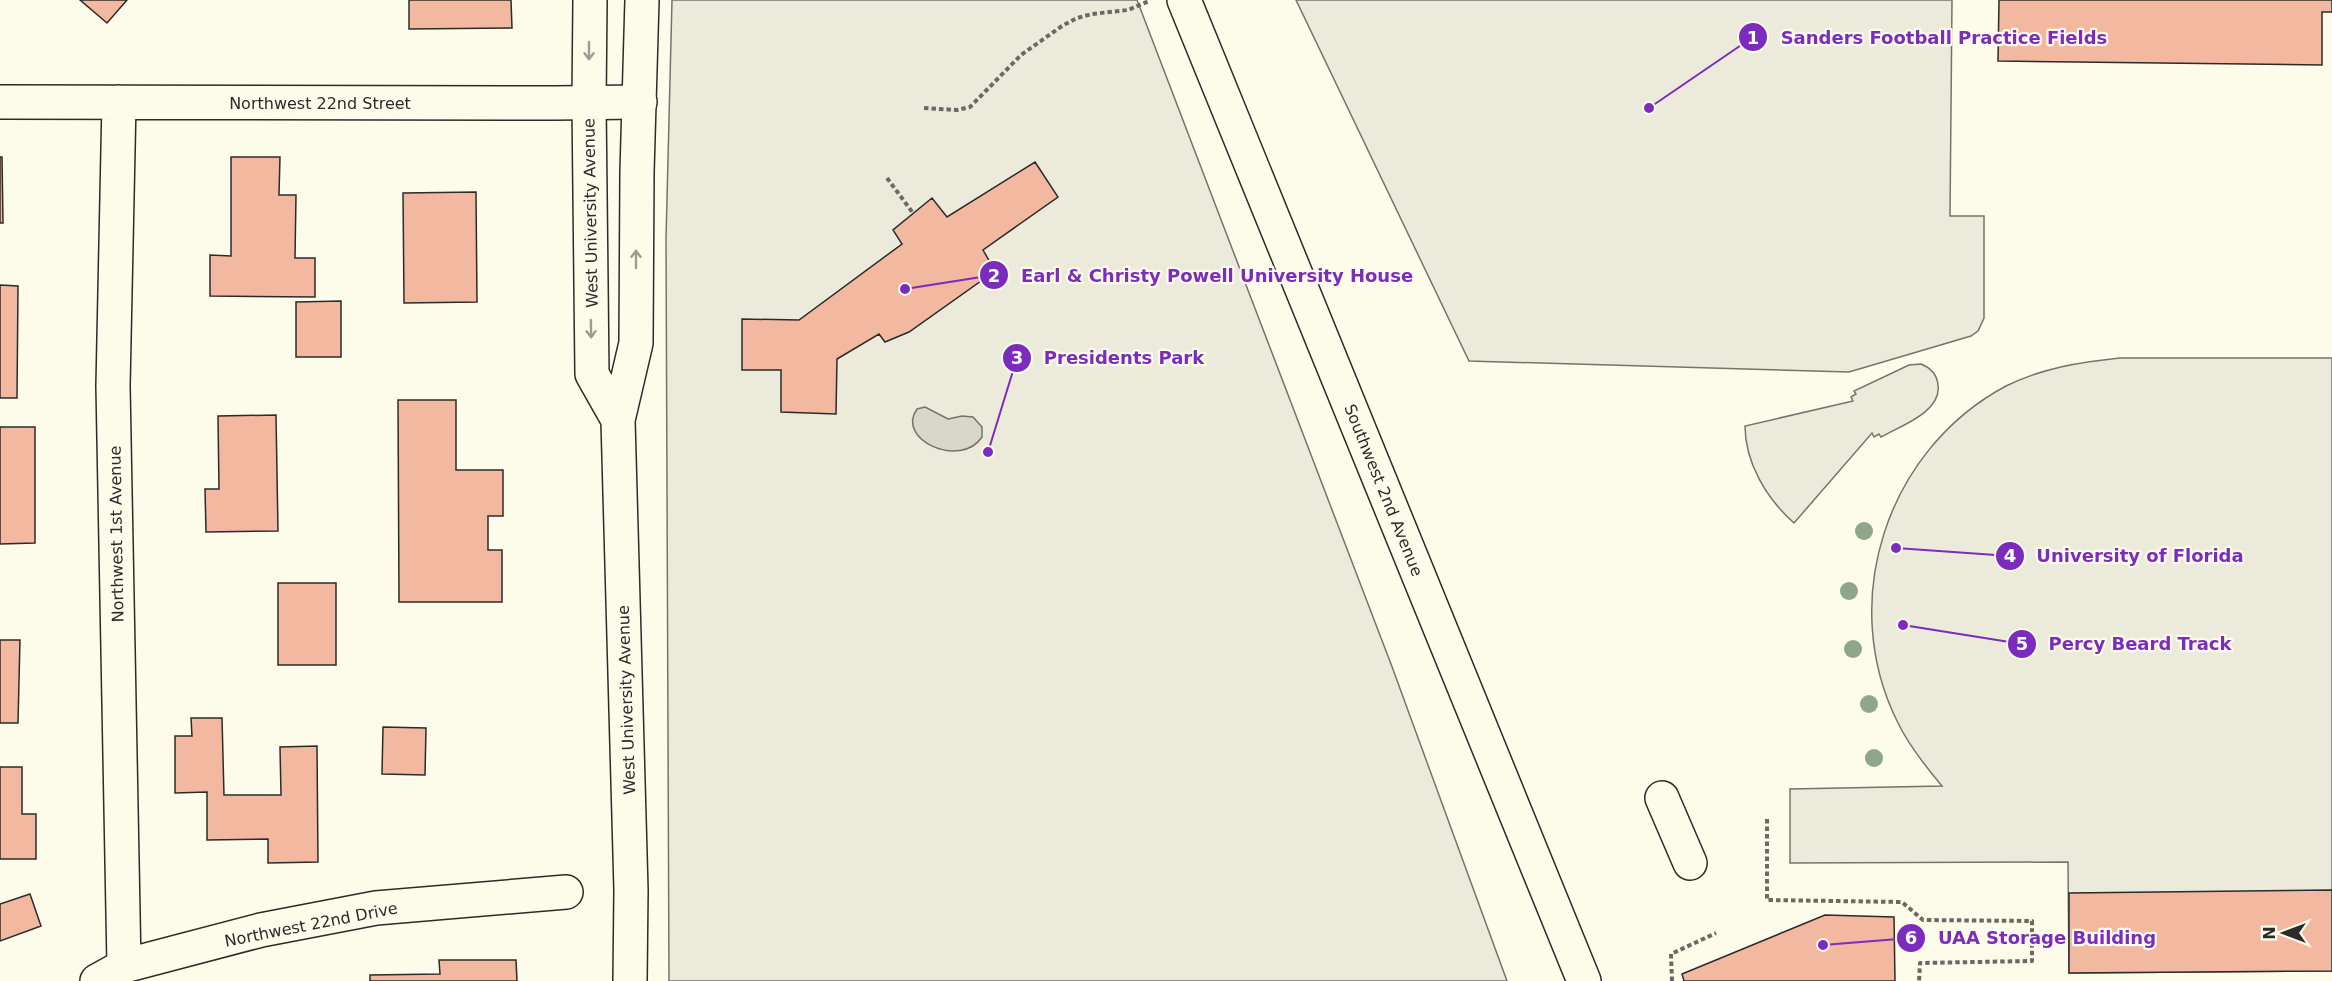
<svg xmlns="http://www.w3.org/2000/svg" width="2332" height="981" font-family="'DejaVu Sans',sans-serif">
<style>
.green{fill:#ecebdb;stroke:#74746e;stroke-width:1.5}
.water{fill:#d8d7c9;stroke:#74746e;stroke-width:1.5}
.building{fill:#f2b8a0;stroke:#2b2b2b;stroke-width:1.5}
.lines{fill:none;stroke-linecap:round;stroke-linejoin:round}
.minor-casing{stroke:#2b2b2b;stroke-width:36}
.major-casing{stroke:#2b2b2b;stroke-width:36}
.path{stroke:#6a6964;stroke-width:4;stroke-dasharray:4.5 3;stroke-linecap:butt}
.minor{stroke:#fdfbea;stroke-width:33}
.major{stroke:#fdfbea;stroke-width:33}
.tree{fill:#8ea78a}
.oneway{stroke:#9e9d94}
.labels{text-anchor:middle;stroke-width:4.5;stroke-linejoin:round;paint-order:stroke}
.street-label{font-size:16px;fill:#2b2b2b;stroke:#fdfbea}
.leader{fill:none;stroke:#7b2cbf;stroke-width:2}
.callout-dot{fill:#7b2cbf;stroke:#fdfbea;stroke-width:2}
.mark-label{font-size:18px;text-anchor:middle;font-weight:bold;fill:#fff}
.callout-label{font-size:18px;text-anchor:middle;font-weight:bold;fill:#7b2cbf;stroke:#fdfbea;stroke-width:4.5;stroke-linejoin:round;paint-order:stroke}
</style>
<rect width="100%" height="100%" fill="#fdfbea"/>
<path class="green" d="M672,0H1137L1391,664L1507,981H669L666,239Z
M1296,0H1952L1950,216H1984V318L1978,331L1971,336L1849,372L1469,361Z
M2120,358H2332V971L2069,973L2068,862L1790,863V789L1942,786C1926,767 1909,746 1898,723C1837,602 1886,450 2006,386C2042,368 2081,362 2120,358Z
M1921,364C1931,368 1937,374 1938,385C1942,412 1900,426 1881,437L1879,434L1874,437L1872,433L1794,523C1767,499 1745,463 1745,426L1853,401L1851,397L1856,394L1854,391L1909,365Z"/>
<path class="water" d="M925,407L948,419L962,416L973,417L982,427V437C961,469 895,440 917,409Z"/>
<path class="building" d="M80,0H127L107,23Z
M409,0H511L512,28L409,29Z
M1999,0H2332V12H2322V65L1998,61Z
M0,157H2L3,223H0Z
M231,157H280L279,195H296L295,258H315V297L210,296V255L231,256Z
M1035,162L1058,197L983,250L995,271L909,332L885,342L879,334L837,359L836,414L781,412V370H742V319L799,320L902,244L893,230L932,198L947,217Z
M476,192L477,302L404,303L403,193Z
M0,285L18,286L17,398H0Z
M341,301V357H296V302Z
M398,400H456V470H503V516H488V550H502V602H399Z
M276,415L278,531L206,532L205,489H219L218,416Z
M0,427H35V543L0,544Z
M278,583H336V665H278Z
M0,640H20L18,723H0Z
M191,718H222L224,795H281L280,747L317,746L318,862L268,863V839L207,840V792L175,793V736H192Z
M383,727L426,728L425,775L382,774Z
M0,767H22V814H36V859H0Z
M2332,890V971L2069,973V893Z
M30,894L41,926L0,941V904Z
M1825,915L1894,917L1895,981H1684L1682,974Z
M439,960H516L517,981H370V975L440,974Z"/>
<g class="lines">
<g class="minor-casing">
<path id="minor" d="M0,102L555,103L640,102
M119,102L113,386L124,966
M1662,798L1690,863
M97,981L124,966L261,930L376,908L566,892"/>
</g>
<g class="major-casing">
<path id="major" d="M590,0L589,103L592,374L618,420
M1184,0L1584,981
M630,981L631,890L618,420L636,343L637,172L642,0"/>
</g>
<path class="path" d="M924,108L957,110L970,107L1021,55L1062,26L1077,18L1092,14L1128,10L1149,1
M887,178L913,213
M1767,819V900L1902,902L1923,920L2032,921V961L1920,963L1919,981
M1672,981L1671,954L1716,933"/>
<use href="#minor" class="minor"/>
<use href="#major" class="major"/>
</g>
<g class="tree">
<circle cx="1864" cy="531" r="9"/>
<circle cx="1849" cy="591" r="9"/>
<circle cx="1853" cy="649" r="9"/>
<circle cx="1869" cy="704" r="9"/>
<circle cx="1874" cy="758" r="9"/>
</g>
<defs><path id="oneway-shaft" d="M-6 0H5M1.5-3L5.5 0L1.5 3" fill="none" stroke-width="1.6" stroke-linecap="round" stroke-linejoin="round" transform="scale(1.5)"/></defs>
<g class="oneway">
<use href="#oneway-shaft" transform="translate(589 51) rotate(90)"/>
<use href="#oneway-shaft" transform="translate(636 259) rotate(-90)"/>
<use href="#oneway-shaft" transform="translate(591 329) rotate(89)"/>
</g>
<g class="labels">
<g class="street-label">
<text x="320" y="109">Northwest 22nd Street</text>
<text transform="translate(590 213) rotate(-91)" y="6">West University Avenue</text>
<text transform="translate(1384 490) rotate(68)" y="6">Southwest 2nd Avenue</text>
<text transform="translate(116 534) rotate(-91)" y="6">Northwest 1st Avenue</text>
<text transform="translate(626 700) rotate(-92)" y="6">West University Avenue</text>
<text transform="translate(311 924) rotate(-11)" y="6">Northwest 22nd Drive</text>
</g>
</g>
<path class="leader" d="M1649 108L1753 37M905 289L994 275M988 452L1017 358M1896 548L2010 556M1903 625L2022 644M1823 945L1911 938"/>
<g class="callout-dot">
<circle cx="1649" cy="108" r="6"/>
<circle cx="905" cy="289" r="6"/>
<circle cx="988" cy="452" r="6"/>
<circle cx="1896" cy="548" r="6"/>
<circle cx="1903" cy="625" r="6"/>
<circle cx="1823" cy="945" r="6"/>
<circle cx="1753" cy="37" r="15"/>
<circle cx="994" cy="275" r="15"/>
<circle cx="1017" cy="358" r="15"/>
<circle cx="2010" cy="556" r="15"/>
<circle cx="2022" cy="644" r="15"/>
<circle cx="1911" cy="938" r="15"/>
</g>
<g class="mark-label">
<text x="1753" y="44">1</text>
<text x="994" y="282">2</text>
<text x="1017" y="364">3</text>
<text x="2010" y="562">4</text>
<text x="2022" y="650">5</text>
<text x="1911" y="944">6</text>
</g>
<g class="callout-label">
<text x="1944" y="44">Sanders Football Practice Fields</text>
<text x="1217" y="282">Earl &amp; Christy Powell University House</text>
<text x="1124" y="364">Presidents Park</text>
<text x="2140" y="562">University of Florida</text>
<text x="2140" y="650">Percy Beard Track</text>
<text x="2047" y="944">UAA Storage Building</text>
</g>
<g transform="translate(2284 933) rotate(270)" stroke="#fdfbea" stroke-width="4.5" paint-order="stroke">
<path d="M0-4.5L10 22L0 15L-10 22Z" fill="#2b2b2b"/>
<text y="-9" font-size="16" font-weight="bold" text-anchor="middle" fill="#2b2b2b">N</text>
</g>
</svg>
